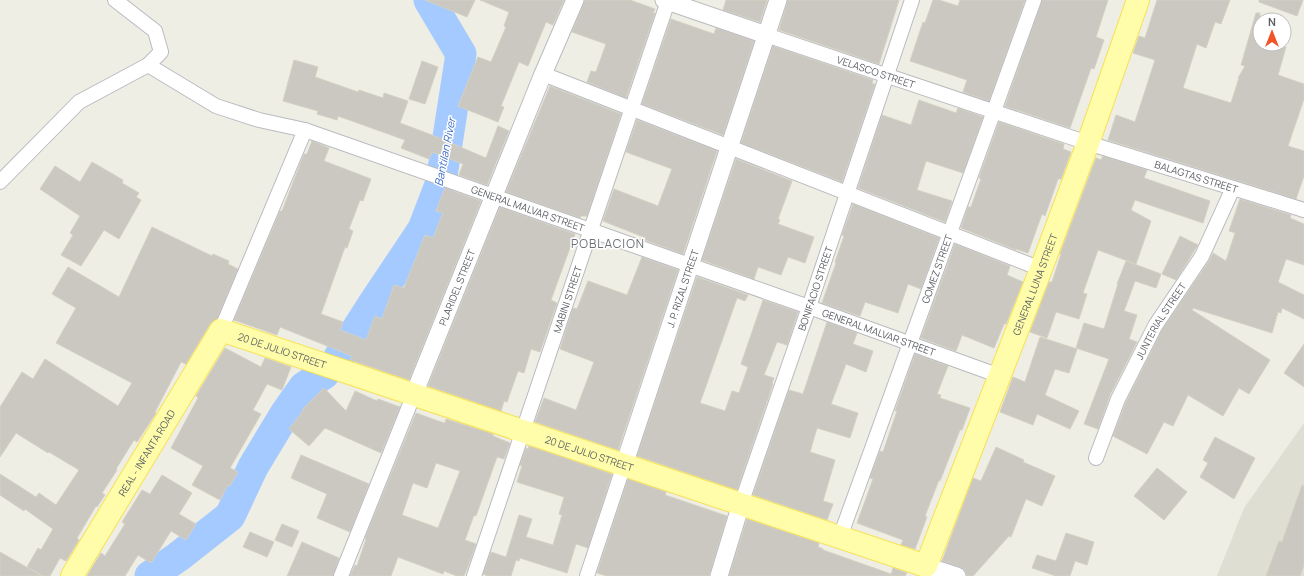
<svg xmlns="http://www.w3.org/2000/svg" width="1304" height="576" font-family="Manrope,sans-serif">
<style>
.education{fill:#dfded2}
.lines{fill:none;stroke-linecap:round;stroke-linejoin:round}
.river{stroke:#a4caff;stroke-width:31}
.building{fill:#cac8c1;stroke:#d4d1c2;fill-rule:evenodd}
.minor-casing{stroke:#b9bbc0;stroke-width:16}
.tertiary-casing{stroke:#b9bbc0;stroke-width:19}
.primary-casing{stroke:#f7e155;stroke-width:24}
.minor{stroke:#fff;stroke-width:14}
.tertiary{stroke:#fff;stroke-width:17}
.primary{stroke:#fffda9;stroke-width:22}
.labels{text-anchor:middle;stroke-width:3;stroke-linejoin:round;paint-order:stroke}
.street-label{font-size:10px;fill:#5c5f65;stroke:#fff}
.water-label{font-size:11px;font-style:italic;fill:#416fc8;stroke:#fff}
.quarter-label{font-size:12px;letter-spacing:1px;fill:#6d7077;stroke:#fff}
</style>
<rect width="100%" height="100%" fill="#efeee4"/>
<path class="education" d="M1304,423V576H1217L1244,508Z"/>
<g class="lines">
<path class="river" d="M339,357L375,301L423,229L441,182L461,54L429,0
M150,576L178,557L230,516L253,467L285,414L304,387L324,374"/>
</g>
<path class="building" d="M425,0H475L467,17Z
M480,0H564L553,25L546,22L528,66L519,62L501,106L504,107L498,122L458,106L478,57L491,62L506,27L504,26L509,12Z
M585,0H630L655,9L653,13H655L626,98L587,82L591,71L596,72L606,44L572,32Z
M726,0H767L760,22L723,10Z
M788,0H899L879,64L779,30Z
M933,0H939L958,6L960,0H1025L989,101L963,92L967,80L910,61L923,22L925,23Z
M1042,0H1108L1096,37L1104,40L1094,69L1091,68L1070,128L1005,106Z
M1157,0H1230L1221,24L1215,22L1206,48L1197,44L1183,88L1231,103L1239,78H1238L1245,66L1241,65L1256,13H1260V44H1275L1286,47L1278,75L1304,84V99L1288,146L1304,151V176L1296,199L1108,140L1116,115L1135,122L1155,60L1133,53L1139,36L1145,38Z
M1259,0H1303L1297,16L1259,2Z
M671,19L714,34L716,28L754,41L723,135L642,104Z
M773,46L873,80L872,84H875L842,182L741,143Z
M294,60L318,67L315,77L358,92L359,90L383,98L384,93L408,101L400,123L437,137L486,158L498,126L509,131L487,185L459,175L463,164L432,152L429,159L401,148L405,140L338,116L337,120L317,114L318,111L283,101Z
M422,61L438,67L425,104L409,99Z
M550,86L621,114L587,216H581L580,218L506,192Z
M919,100L956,113L958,108L983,117L963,173L926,161L917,190L952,201L945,222L858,188L882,115L911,125Z
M637,120L717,151L683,254L645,240L646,238L603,221L614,189L658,206L672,169L626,152Z
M999,122L1064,144L1063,149L1071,152L1061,179H1058L1045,216L1042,214L1028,253L1016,249V250L961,228L968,207H971L981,179L979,178Z
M312,141L329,148L324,161L371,179L363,201L360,200L349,229L353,231L347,248L345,247L321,314L343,322L340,330L366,340L375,316L382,319L394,285L404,288L425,235L433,238L443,213L436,211L445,188L481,201L409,380L350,360L352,356L280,327L277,335L234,320L280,211H282L304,154H307Z
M1103,156L1147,170L1144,178L1210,201L1203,223L1135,200L1131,210L1151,221L1136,264L1098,250L1083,293L1087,294L1079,319L1056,312L1047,338L1030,332L1049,282H1052L1061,254H1060L1096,158L1101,160Z
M736,159L792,181L778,219L780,220L778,224L814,237L805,263L788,257L781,275L758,267L754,279L702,260Z
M92,162L123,180L122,183L139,193L136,197L141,200L119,239L104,230L81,266L61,255L73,235L70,233L80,216L40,189L55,166L80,182Z
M1240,199L1291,215L1290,218L1304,224V265L1286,259L1278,282L1304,295V319L1282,308L1281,313L1278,312L1272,333L1193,308L1192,310L1270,360L1249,394L1239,388L1223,416L1188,395L1173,426L1164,422L1147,454L1113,436L1126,402L1162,330L1209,261L1213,253L1226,261L1235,233L1229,231Z
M853,204L939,238L921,289L908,284L898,313L865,302L860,316L822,303L836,263L835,262L844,236L842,235Z
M500,207L575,234L551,300L557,303L540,352L531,349L524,373L518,371L507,402L504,401L501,411L428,386Z
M152,227L212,256L213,254L229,261L228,264L238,269L217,319L210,324L186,364L181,362L155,412L156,413L137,442L134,440L116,469L117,470L102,493L105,495L97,507L96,506L77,538L79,540L66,561L60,558L50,576H43L27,567L38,548L41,550L53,529L25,509L24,511L0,495V474L36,497L39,493L56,505L79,470L49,452L48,453L16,433L0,457V407L22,372L33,379L45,359L118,406L132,383L56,343L76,308L52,294L68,267L119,297Z
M1180,236L1198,245L1176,280L1162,274Z
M955,244L1010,266L1007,275L1023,282L1006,324H1004L994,348L962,335L956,351L921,338Z
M642,257L678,270L618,450L535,422L544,398L576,410L594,362L560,349L573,308L577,309L588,281L627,295Z
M1126,261L1161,274L1156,288L1135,281L1124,311L1137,315L1129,339L1137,342L1110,395L1098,429L1084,424L1109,359L1076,348L1084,323L1104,329L1118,284H1117Z
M697,277L748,295L745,301L737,298L700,403L725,411L732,391L739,393L748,367L741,364L763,300L798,312L787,345L777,342L764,375L774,378L772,384H773L737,490L637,456Z
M827,322L857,333L853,344L873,351L866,372L846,364L831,404L858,413L850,438L817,428L810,452L835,460L823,501L833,504L827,520L753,495L789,390L803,394Z
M1040,337L1077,349L1069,373L1055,369L1045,395L1079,411L1070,429L1037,414L1033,425L1000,412L1013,377L1025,382Z
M1304,344V387L1284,373Z
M225,348L261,367L265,358L291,367L282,390L267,384L253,410L261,414L230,468L238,472L230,486L228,485L220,500L192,485L203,466L171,448L198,398L196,396Z
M915,354L948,366L937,394L941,395L940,398L970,408L962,430H960L940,481L939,480L925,516L927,517L915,549L901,545L903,540L857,523L873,479L870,478L880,451L883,452L897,411H895Z
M324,388L346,411L355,391L377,401L378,399L400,407L381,453L325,428L309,446L289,429L303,411L302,410Z
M416,413L441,422L445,423L446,419L493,434V436L510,443L504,459L497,457L476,516L474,515L465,540L476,544L467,569L464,576H457L444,571L443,574L398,557L391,576H350L355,565L357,566L366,539L365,538ZM436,463L460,471L438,528L402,515L413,483L427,488Z
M1215,437L1255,458L1234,499L1200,477L1208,463L1203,460Z
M529,446L612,474L588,548L576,544L567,573L520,558L519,561L516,560L511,576H488L483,574L491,552L506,557L519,515L532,519L526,537L553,545L562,515L559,514L564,497L517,482L522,466L520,465L526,448L528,449Z
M996,447L1024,460L1023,462L1055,476L1042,506L1026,499L1011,537L1009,536L973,576H967L965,570L960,567L942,561L973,478L981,481Z
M301,455L369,484L350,532L317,518L327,494L291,478Z
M1157,468L1187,492L1164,520L1134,496Z
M162,475L192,493L179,514L196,524L186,540L171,531L151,563L138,555L125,576H87L101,553L105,556L125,524L122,522L142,490L150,494Z
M628,479L666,492L665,495L727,516L709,576H607L597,573Z
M1302,485L1304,486V565L1300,576H1266L1279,541L1282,542Z
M747,519L819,543L818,547L823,549V550L891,574V575L893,568L907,573L905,576H729Z
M282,524L299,531L292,547L275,540Z
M250,532L274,542L267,557L243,547Z
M1066,533L1094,542L1087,565L1075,561L1070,576H1056L1032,568L1037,555L1056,561Z
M302,542L339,558L333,576H287Z
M0,552L42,576H0Z"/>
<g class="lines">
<g class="minor-casing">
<g id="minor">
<path id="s1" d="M766,35L1088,143L1304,210"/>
<path id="s2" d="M148,65L216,106L259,120L305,130L809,307L1000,376"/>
<path d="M543,74L1041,269"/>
<path d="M0,182L79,102L148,65L161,52L155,31L115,0"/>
<path d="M221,330L305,130"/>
<path id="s3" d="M1096,458L1118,399L1155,326L1202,256L1233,188"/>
<path id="s4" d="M741,504L809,307L912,0"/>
<path id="s5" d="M840,537L1034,0"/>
<path d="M341,576L414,394"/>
<path id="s6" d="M474,576L668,1"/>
<path d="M587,576L624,465"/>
</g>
</g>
<g class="tertiary-casing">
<g id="tertiary">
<path d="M664,0L766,35"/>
<path id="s7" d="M414,394L543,74L575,0"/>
<path id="s8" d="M624,465L778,0"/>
<path d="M926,566L957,576"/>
<path d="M719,576L741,504"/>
</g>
</g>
<g class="primary-casing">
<g id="primary">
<path id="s9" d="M72,576L221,330L926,566L1041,269L1088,143L1138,0"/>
</g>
</g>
<use href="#minor" class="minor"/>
<use href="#tertiary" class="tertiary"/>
<use href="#primary" class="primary"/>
</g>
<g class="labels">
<g class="street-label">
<text dy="4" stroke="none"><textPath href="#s1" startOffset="116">VELASCO STREET</textPath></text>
<text dy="4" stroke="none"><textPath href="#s1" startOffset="453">BALAGTAS STREET</textPath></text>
<text dy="4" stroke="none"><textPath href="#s2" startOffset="408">GENERAL MALVAR STREET</textPath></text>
<text dy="4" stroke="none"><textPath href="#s5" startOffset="285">GOMEZ STREET</textPath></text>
<text dy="4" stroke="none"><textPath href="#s9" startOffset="1333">GENERAL LUNA STREET</textPath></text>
<text dy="4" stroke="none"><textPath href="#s7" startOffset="115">PLARIDEL STREET</textPath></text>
<text dy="4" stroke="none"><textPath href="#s8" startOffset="186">J. P. RIZAL STREET</textPath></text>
<text dy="4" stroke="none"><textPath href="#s4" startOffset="228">BONIFACIO STREET</textPath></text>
<text dy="4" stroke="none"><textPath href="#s6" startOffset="292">MABINI STREET</textPath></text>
<text dy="4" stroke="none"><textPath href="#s3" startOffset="152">JUNTERIAL STREET</textPath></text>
<text dy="4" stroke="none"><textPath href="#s2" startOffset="780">GENERAL MALVAR STREET</textPath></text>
<text dy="4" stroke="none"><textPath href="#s9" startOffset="352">20 DE JULIO STREET</textPath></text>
<text dy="4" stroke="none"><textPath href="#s9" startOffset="144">REAL - INFANTA ROAD</textPath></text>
<text dy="4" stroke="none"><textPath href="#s9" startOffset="676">20 DE JULIO STREET</textPath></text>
</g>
<g class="water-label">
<text transform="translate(445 152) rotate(-79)" y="4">Bantilan River</text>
</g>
<g class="quarter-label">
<text x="608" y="248">POBLACION</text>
</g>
</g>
<g transform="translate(1272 32)"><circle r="19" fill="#ffffff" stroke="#bebfc1"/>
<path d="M0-3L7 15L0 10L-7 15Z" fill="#f05428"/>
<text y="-6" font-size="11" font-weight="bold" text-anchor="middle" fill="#5c5f65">N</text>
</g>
</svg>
